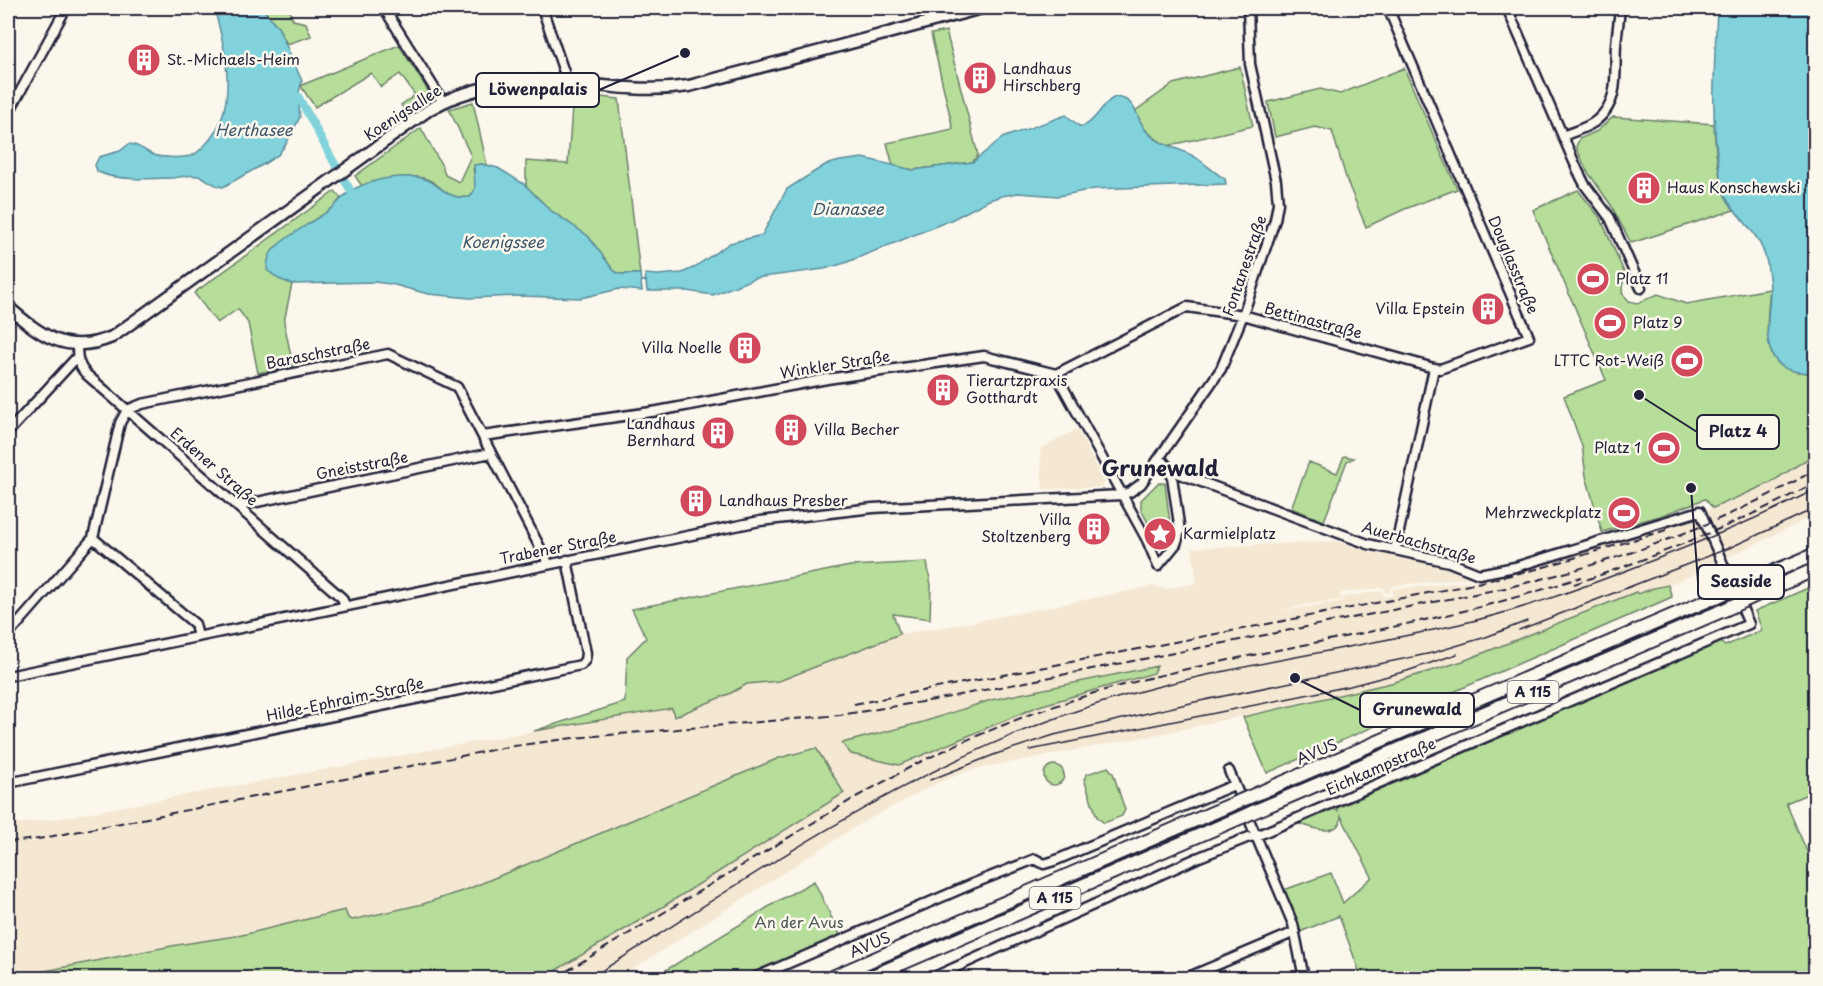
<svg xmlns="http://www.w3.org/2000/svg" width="1823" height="986" font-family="'Playpen Sans',sans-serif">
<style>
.built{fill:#f5e8d3}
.green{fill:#b6dd99;stroke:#6c806a;stroke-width:1.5}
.water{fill:#81d2db;stroke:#5b8c9b;stroke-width:1.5}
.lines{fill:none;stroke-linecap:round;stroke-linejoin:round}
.stream{stroke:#5b8c9b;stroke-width:2}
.canal{stroke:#81d2db;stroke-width:8}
.minor-casing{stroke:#22223b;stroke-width:13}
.major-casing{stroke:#22223b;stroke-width:15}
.highway-casing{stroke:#22223b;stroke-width:16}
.minor{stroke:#fbf7ec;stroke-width:8}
.major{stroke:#fbf7ec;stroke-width:10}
.highway{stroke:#fbf7ec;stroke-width:12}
.tram{stroke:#22223b;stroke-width:1.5}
.rail{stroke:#22223b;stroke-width:2;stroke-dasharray:9 4.5;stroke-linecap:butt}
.highway-bridge-casing{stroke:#22223b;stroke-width:16;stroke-linecap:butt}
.highway-bridge{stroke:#fbf7ec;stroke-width:12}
.labels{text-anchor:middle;stroke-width:5;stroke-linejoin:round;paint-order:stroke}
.shield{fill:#fbf7ec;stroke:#636270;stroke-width:1.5}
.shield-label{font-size:14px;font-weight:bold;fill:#22223b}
.poi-label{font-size:15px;fill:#22223b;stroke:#fbf7ec;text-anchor:start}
.street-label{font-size:15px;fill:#22223b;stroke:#fbf7ec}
.park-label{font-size:15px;fill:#4e5a57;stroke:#fbf7ec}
.water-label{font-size:16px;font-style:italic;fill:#3e576b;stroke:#fbf7ec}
.district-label{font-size:21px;font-weight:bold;fill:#22223b;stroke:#fbf7ec}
.leader{fill:none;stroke:#22223b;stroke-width:2}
.callout-dot{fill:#22223b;stroke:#fbf7ec;stroke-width:2}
.callout{fill:#fbf7ec;stroke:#22223b;stroke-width:2}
.callout-label{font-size:16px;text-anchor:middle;font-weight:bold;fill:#22223b}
</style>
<rect width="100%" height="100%" fill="#fbf7ec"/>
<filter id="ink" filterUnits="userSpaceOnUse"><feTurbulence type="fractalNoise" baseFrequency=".0167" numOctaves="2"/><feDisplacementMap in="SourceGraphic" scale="12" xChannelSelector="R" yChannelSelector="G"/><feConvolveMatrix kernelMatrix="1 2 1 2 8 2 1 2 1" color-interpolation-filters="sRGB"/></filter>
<g filter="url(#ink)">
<path class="built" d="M1077,429L1105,482L1102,487L1043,489L1040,449Z
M1815,454V515L1690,576L1668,585L1654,588L1638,595L1636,593L1463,661L1391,683L1156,735L971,770L937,783L860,824L619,978H8V825L60,818L534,731L672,708L674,716L731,693L747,684L779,681L900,634L972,622L1154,586L1165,589L1197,583L1192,548L1336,541L1370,552L1443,567L1469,578L1391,586L1390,593H1386L1383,588L1341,593V600L1308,604L1282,611L1343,601L1342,597L1381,591L1385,597L1392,595L1393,589L1476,581L1543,563L1713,508L1770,483Z"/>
<path class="green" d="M262,8H289L293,20L306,23L311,36L287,44L278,27Z
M946,31L978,155L973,162L913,170L893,166L887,143L953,129L931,34Z
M399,45L429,92L427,99L407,113L401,105L415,95L400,74L381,87L371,73L315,107L302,88V85Z
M1240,67L1253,126L1167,146C1152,137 1141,129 1135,111L1173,84Z
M1404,68L1457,189L1405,209L1366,227L1347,181L1332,131L1315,127L1275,137L1268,102L1320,89L1340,94Z
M573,94L619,99L640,274H620L614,271L588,236L550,210L526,186V161L568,164Z
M473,102L487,165L481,164L473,169C476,179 478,189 470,197C442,201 443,182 423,178C405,174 379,180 362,186L355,176L421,128L442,166L445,175L459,182L471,156L449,109Z
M1613,117L1714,124L1716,153L1722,190L1734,210L1631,243L1611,205L1587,171L1576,147L1579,139L1597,131Z
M1578,190L1601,219L1624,272L1622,293L1629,301L1638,303L1658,294L1686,304L1770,289C1768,310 1761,353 1782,366C1790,372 1800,372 1809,373L1815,364V454L1770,483L1713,508L1705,499L1660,516L1602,532L1586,476L1582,446L1564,396L1606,380L1533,210Z
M335,191L341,198L335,206L274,248L268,261L279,279L292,284L284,322L293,366L258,373L248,323L238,309L217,323L194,293Z
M1344,456L1354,458L1347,461L1324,521L1291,508L1309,462L1337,473Z
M1158,483H1165L1170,524L1165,531H1155L1151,529L1141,509V500Z
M927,562L931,585L930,619L893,614L900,634L779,681L747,684L731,693L674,717L672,708L534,731L625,702L627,657L646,638L632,609L850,566Z
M1668,585L1672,597L1267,773L1243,717L1391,683L1463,661L1636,592L1638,594L1654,588Z
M1815,585V791L1786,803L1815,870V978H1356L1361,976L1339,916L1300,932L1284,890L1331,873L1343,903L1372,877L1341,816L1340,824C1329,836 1312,827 1299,824L1332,809L1338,811L1337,808L1720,642L1725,646L1762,630L1755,611Z
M1157,666L1154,673L1039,706L899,765L851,754L842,743L923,722L991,700Z
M816,748L844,793L664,906L543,978H9L177,945L242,935L345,910L348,918L352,920L423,904L468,889L779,758Z
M1044 775a10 10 0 1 1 20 0a10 10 0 1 1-20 0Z
M1108,767L1113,773L1125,810L1122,816L1104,823L1097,817L1084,779L1087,774Z
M814,881L841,937L746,978H653L778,901Z"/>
<path class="water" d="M214,8H262L278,27L302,81L298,96L300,117L286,144L278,155L264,164L223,187C212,186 208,178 198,176C189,174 179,178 170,178C150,179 113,181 97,171L95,165L99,157L120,151L129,144C140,145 144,151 154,155C163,158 182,158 191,156C197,154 201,149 205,145C240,110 226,49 214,8Z
M1717,8H1815L1816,364L1809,373C1801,372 1790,372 1783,367C1759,351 1770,313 1770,290C1770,281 1768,271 1767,263C1759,227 1733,218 1722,189C1720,183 1720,174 1719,167C1710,114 1715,61 1717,8Z
M1115,97C1139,99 1134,118 1148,133C1162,147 1182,148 1198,159C1208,166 1215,173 1225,179L1226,184L1094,189L1059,196L1018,193L1002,196L989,200L951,220L845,263L824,269L755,278L713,295L687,291H647L645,274L658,275L682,273L693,268L730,243L762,235L787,189L825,165L840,161L863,158L913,170L973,162L1002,138L1066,115L1079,126H1084C1098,119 1101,104 1115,97Z
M481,164L498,168L524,184L550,210L588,236L614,271L620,274H640L642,291L619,289L581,298L520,296L470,298L428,294L391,284L374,282L292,284L279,279L267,270C267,263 269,254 274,249C284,237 318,219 331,209C339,203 343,195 352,190C371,180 394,176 415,177C438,178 443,201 470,197L475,189L474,165Z"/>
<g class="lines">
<path class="stream" d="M641,281H646"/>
<path class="canal" d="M298,96C316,128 331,160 351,191"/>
<g class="minor-casing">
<path id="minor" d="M8,8H10
M384,8L443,102
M542,8L564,72L563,82
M919,8L927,13L929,22
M938,8L941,10L944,18
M1388,8L1529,337L1440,369L1434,368L1395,550
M1507,8L1578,171L1585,185L1610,218L1641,288
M8,114L66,8
M1563,136C1574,131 1588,128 1597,120C1621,100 1614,72 1616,45C1617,33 1619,20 1620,8
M77,345C77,357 78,365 86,374L342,598L345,605
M1056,374L1187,307L1243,315L1434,368
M8,432L77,357
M483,436L658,411L827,379L984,356L1056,374L1147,540L1158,566L1176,544L1180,531L1171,470
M238,506L491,453
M93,538L195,624L198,637
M1147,540L1178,539
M8,635L93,538L120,423L127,410L142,404L388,354L457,387L548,563
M8,676L760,521L873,508L1121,495L1130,492L1141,484L1221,369L1243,315L1275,220L1278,203L1276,181L1250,64L1248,8
M1229,771L1238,792
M8,783L581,665L585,660L586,653L567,560
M1251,824L1293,924L1304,978
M754,978L972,884L1035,859L1044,864L1054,861L1234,785
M932,978L1197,858L1249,837L1256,836L1749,624L1700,511L1515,567L1479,574L1449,562L1368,544L1180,474L1171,470L1160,458
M1186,978L1295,932"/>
</g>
<g class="major-casing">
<path id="major" d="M8,307C40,335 67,356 112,337L430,109C467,87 518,79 560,82C606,85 642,93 689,86L982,8"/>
</g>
<g class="highway-casing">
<path id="highway" d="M1746,583L1816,554
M1752,597L1816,569
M1247,798L1718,596
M1253,812L1724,610
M830,978L1235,803
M868,978L1242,817"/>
</g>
<use href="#minor" class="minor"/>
<use href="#major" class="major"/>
<use href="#highway" class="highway"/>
<path class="tram" d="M1519,630L1729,548L1816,508
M1030,750L1350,686L1407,671L1457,654
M930,780L996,754L1054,735L1195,702L1432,653L1486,637L1527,621
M590,978C750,878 907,766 1088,707C1208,667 1336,653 1460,624C1521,610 1579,589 1638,566C1698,543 1758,519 1816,489"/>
<path class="rail" d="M1574,584C1656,556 1739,524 1816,482
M854,704L1464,586L1541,568L1666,530
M8,842L38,839L147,818L507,747L573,738L840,715L934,700L1505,588C1612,563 1721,526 1816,469
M555,978L856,797L916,764L962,742L1028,715L1094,693L1145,679C1290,643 1439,626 1581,577"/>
<g class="highway-bridge-casing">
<path id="highway-bridge" d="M1718,596L1746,583
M1724,610L1752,597
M1235,803L1247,798
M1242,817L1253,812"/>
</g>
<use href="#highway-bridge" class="highway-bridge"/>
</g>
</g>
<defs>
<g id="building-disc" transform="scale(1.725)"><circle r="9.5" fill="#d1495b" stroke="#fbf7ec"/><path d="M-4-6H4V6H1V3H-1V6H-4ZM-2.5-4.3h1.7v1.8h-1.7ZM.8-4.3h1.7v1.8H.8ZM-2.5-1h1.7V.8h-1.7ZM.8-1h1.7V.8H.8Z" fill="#fff"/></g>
<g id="stadium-disc" transform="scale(1.725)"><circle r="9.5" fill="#d1495b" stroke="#fbf7ec"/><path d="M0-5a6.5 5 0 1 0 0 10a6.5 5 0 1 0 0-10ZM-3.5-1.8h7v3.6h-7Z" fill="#fff"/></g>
<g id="sight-disc" transform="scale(1.725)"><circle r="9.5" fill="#d1495b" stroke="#fbf7ec"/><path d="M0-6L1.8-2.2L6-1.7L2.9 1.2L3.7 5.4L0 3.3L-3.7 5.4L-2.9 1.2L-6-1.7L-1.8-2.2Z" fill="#fff"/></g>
</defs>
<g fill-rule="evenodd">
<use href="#building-disc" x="144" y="60"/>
<use href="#building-disc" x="980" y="78"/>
<use href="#building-disc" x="1644" y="188"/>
<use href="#stadium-disc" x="1593" y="279"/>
<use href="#building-disc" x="1488" y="309"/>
<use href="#stadium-disc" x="1610" y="323"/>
<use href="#building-disc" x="745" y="348"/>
<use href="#stadium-disc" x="1687" y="361"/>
<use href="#building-disc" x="943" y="390"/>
<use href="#building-disc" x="791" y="430"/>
<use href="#building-disc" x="718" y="433"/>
<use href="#stadium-disc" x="1664" y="448"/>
<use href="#building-disc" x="696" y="501"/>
<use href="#stadium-disc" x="1624" y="513"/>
<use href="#building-disc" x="1094" y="529"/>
<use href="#sight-disc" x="1160" y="534"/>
</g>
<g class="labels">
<g class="shield">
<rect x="1507.5" y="681" width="51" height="22" rx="4.5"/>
<rect x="1029.5" y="887" width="51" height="22" rx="4.5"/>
</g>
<g class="shield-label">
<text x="1533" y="697">A 115</text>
<text x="1055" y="903">A 115</text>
</g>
<g class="poi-label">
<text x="167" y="65">St.-Michaels-Heim</text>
<text x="1003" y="74">Landhaus<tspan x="1003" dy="17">Hirschberg</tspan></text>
<text x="1667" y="193">Haus Konschewski</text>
<text x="1616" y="284">Platz 11</text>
<text x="1465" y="314" text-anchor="end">Villa Epstein</text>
<text x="1633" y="328">Platz 9</text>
<text x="722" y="353" text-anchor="end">Villa Noelle</text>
<text x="1664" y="366" text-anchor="end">LTTC Rot-Weiß</text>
<text x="966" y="386">Tierartzpraxis<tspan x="966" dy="17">Gotthardt</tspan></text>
<text x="695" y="429" text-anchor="end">Landhaus<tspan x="695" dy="17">Bernhard</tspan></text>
<text x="814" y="435">Villa Becher</text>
<text x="1641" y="453" text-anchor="end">Platz 1</text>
<text x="719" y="506">Landhaus Presber</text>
<text x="1601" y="518" text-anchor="end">Mehrzweckplatz</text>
<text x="1071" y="525" text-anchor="end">Villa<tspan x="1071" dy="17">Stoltzenberg</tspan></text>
<text x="1183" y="539">Karmielplatz</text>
</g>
<g class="street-label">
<text transform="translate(403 113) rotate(-33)" y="5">Koenigsallee</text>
<text transform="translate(1513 265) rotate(67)" y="5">Douglasstraße</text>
<text transform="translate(1245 266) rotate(-71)" y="5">Fontanestraße</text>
<text transform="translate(1313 321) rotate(15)" y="5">Bettinastraße</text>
<text transform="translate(318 354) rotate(-11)" y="5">Baraschstraße</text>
<text transform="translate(835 365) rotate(-9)" y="5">Winkler Straße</text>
<text transform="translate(362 466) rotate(-11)" y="5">Gneiststraße</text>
<text transform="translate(214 467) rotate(41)" y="5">Erdener Straße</text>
<text transform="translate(1419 543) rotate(16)" y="5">Auerbachstraße</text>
<text transform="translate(558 548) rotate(-11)" y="5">Trabener Straße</text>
<text transform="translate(345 700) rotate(-12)" y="5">Hilde-Ephraim-Straße</text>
<text transform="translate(1317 752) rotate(-23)" y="5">AVUS</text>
<text transform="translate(1381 767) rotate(-24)" y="5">Eichkampstraße</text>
<text transform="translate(870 945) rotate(-23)" y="5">AVUS</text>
</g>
<g class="park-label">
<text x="799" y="928">An der Avus</text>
</g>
<g class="water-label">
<text x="254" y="136">Herthasee</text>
<text x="848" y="215">Dianasee</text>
<text x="503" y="248">Koenigssee</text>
</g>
<g class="district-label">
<text x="1160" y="476">Grunewald</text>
</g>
</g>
<path class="leader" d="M685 53L599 90M1639 395L1697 432M1691 488L1698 582M1295 678L1360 710"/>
<g class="callout-dot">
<circle cx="685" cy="53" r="6"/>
<circle cx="1639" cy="395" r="6"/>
<circle cx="1691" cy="488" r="6"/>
<circle cx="1295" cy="678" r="6"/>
</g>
<g class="callout">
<rect x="476" y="73" width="123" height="34" rx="6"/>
<rect x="1697" y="415" width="82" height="34" rx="6"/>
<rect x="1698" y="565" width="86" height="34" rx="6"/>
<rect x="1360" y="693" width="114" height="34" rx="6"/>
</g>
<g class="callout-label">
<text x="538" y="95">Löwenpalais</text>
<text x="1738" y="437">Platz 4</text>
<text x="1741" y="587">Seaside</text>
<text x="1417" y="715">Grunewald</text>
</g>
<rect width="1823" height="986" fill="none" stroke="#fbf7ec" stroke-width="30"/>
<rect x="15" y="15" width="1793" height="956" fill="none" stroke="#22223b" stroke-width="2" filter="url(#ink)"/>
</svg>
